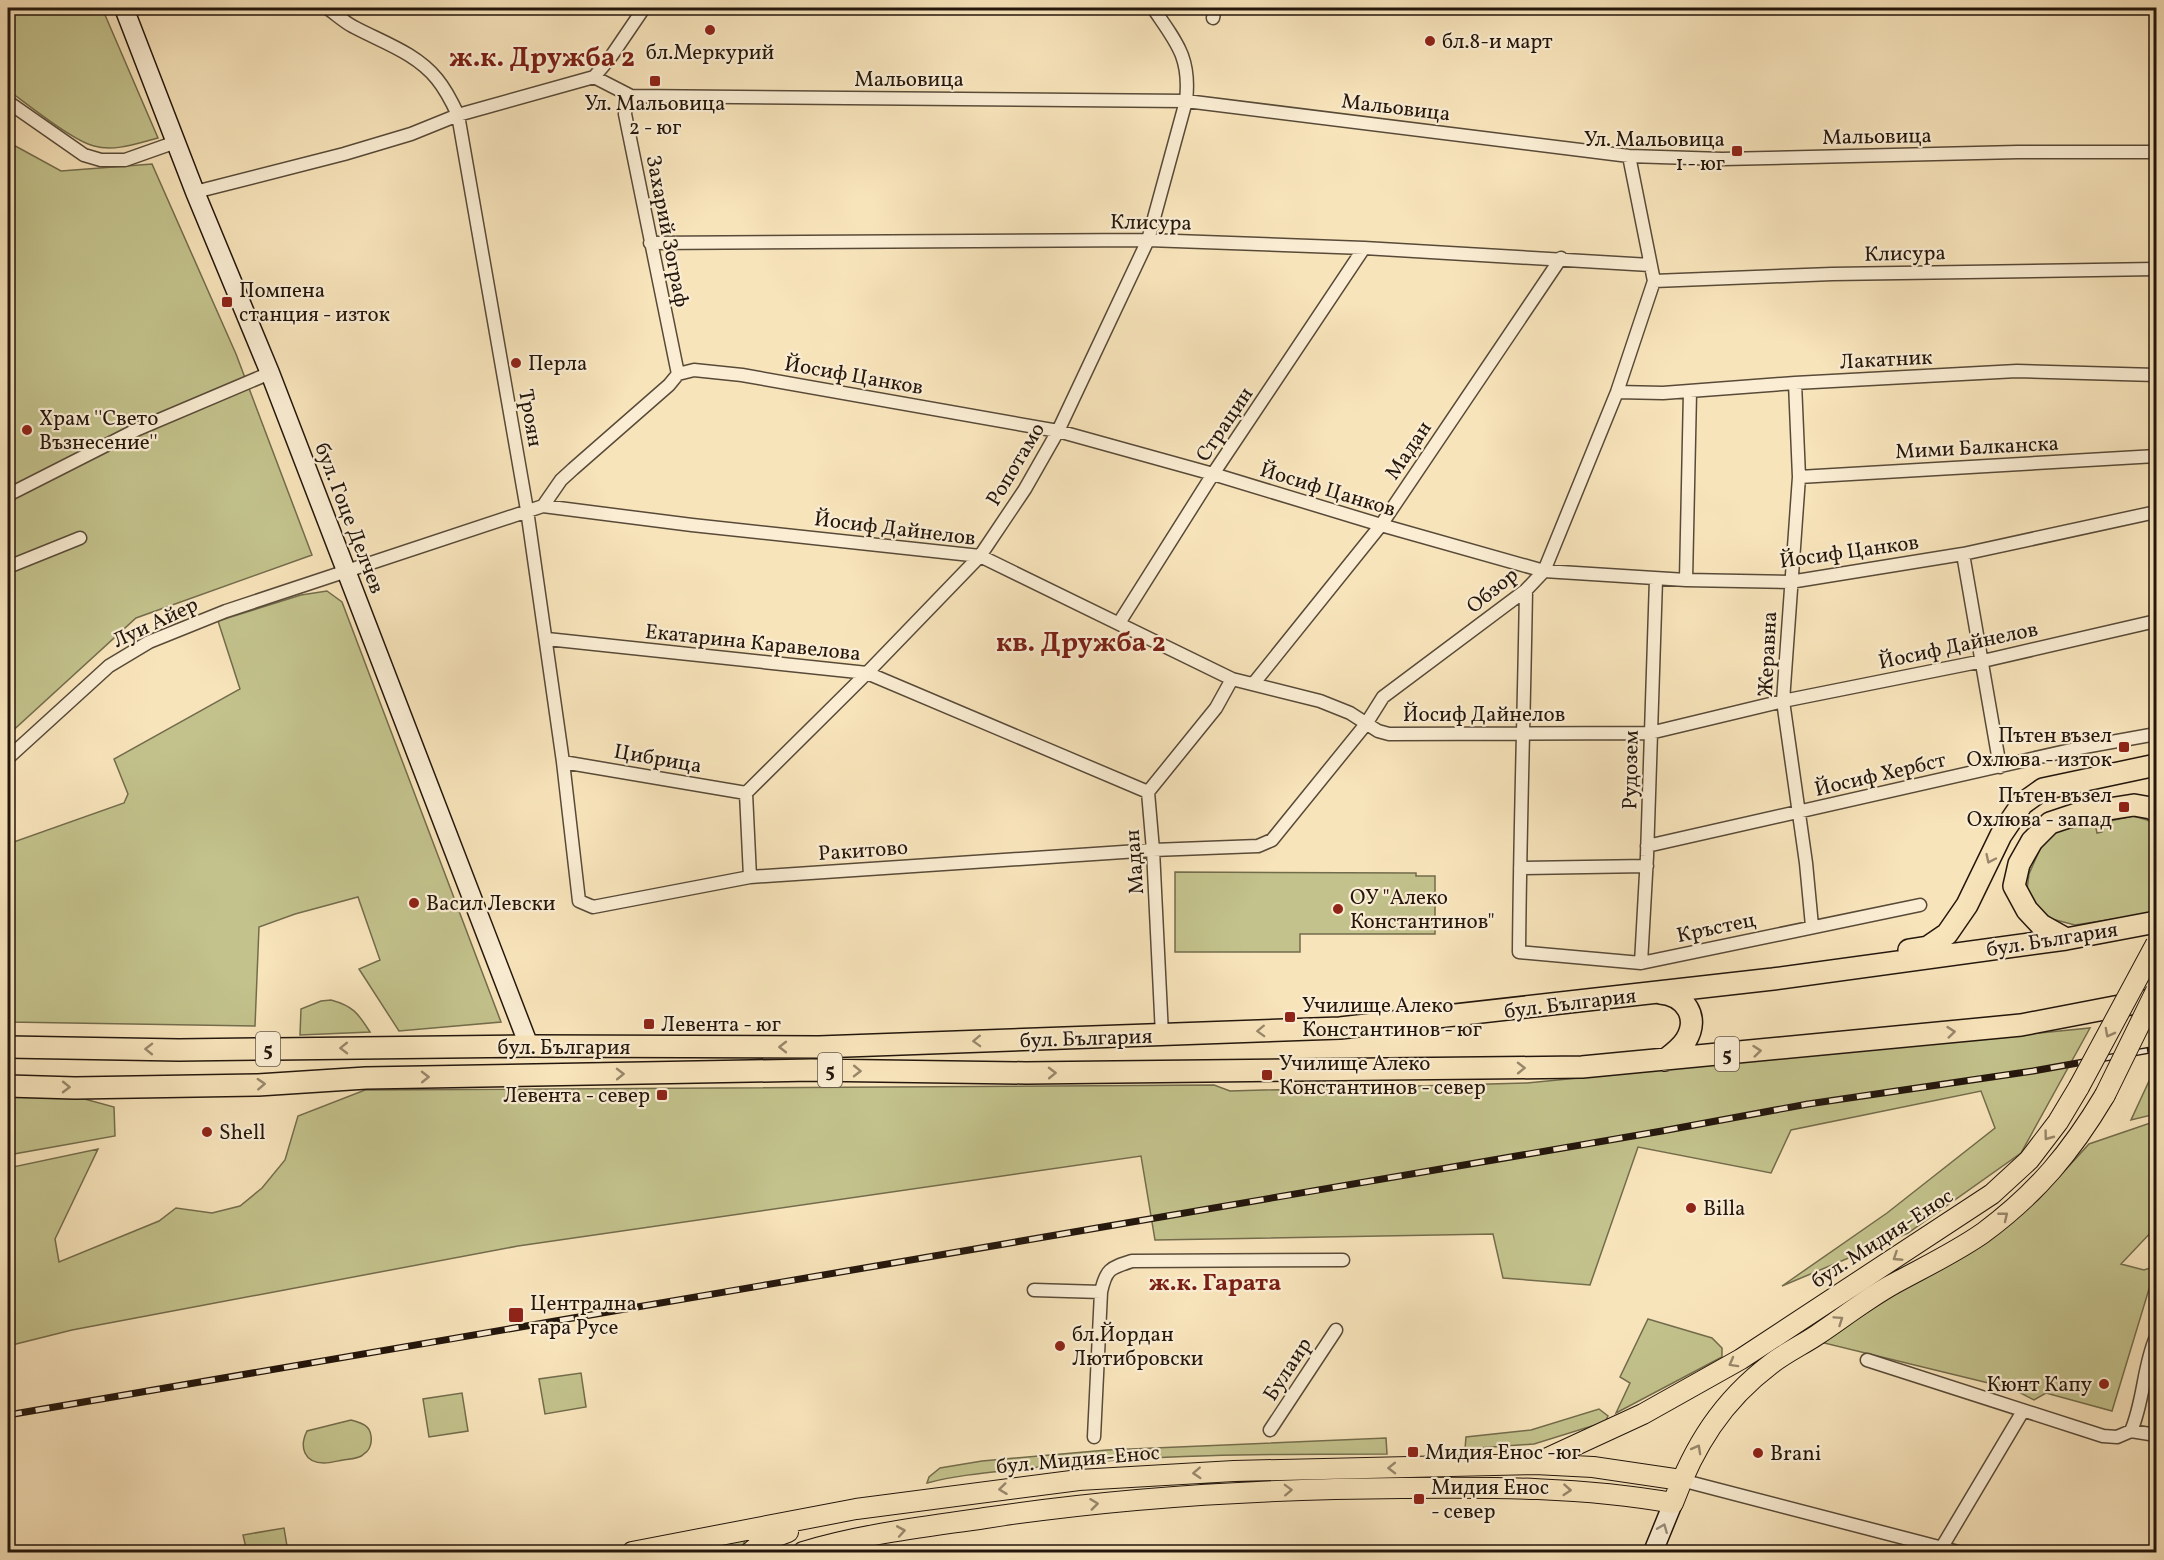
<svg xmlns="http://www.w3.org/2000/svg" width="2164" height="1560" font-family="Vollkorn,serif">
<style>
.green{fill:#c3c28c;stroke:#736c4c;stroke-width:1.5}
.lines{fill:none;stroke-linecap:round;stroke-linejoin:round}
.minor-casing{stroke:#584a38;stroke-width:15}
.secondary-casing{stroke:#23160c;stroke-width:21}
.primary-casing{stroke:#23160c;stroke-width:22}
.trunk-casing{stroke:#23160c;stroke-width:24}
.minor{stroke:#faedd3;stroke-width:12}
.secondary{stroke:#faedd3;stroke-width:18}
.primary{stroke:#f8e4bb;stroke-width:20}
.trunk{stroke:#f8e4bb;stroke-width:21}
.rail-casing{stroke:#23160c;stroke-width:7}
.rail{stroke:#faedd3;stroke-width:4.5;stroke-dasharray:14;stroke-linecap:butt}
.primary-bridge-casing{stroke:#23160c;stroke-width:22;stroke-linecap:butt}
.primary-bridge{stroke:#f8e4bb;stroke-width:20}
.oneway{stroke:#98876c}
.oneway2{stroke:#998c79}
.poi-dot{fill:#8f2418;stroke:#faedd3;stroke-width:2}
.labels{text-anchor:middle;stroke-width:4.5;stroke-linejoin:round;paint-order:stroke}
.shield{fill:#faedd3;stroke:#645648;stroke-width:1.5}
.shield-label{font-size:20px;font-weight:bold;fill:#23160c}
.poi-label{font-size:21px;fill:#23160c;stroke:#faedd3;text-anchor:start}
.street-label{font-size:21px;fill:#23160c;stroke:#faedd3}
.quarter-label{font-size:24px;font-weight:bold;fill:#7a1f14;stroke:#faedd3}
.district-label{font-size:27px;font-weight:bold;fill:#7a1f14;stroke:#faedd3}
</style>
<rect width="100%" height="100%" fill="#f8e4bb"/>
<filter id="stains"><feTurbulence type="fractalNoise" baseFrequency=".00333" numOctaves="4"/><feColorMatrix values="0 0 0 0 .2 0 0 0 0 .09 0 0 0 0 .02 0 0 0 .5 -.17"/></filter>
<radialGradient id="worn" r=".72"><stop offset=".6" stop-color="#630" stop-opacity="0"/><stop offset="1" stop-color="#630" stop-opacity=".3"/></radialGradient>
<path class="green" d="M8,8H102L158,138C138,143 115,152 94,146C73,141 27,104 8,90Z
M8,142L61,171L152,164L236,354L312,555L136,618L8,735Z
M327,591L342,602L501,1022L399,1031L359,969L380,960L358,897L295,914L259,927L255,1026L8,1022V844L124,803L128,794L114,759L240,689L218,621L301,595Z
M2133,816L2147,820L2156,826V903L2147,914L2075,925L2052,919L2039,910L2027,890L2029,874L2040,849L2057,831L2095,823L2097,833L2102,832L2101,823Z
M1175,872L1416,873V876H1435V934H1300V952H1175Z
M331,1000C353,1006 358,1013 370,1032L300,1035L301,1009L321,1001Z
M2090,1028L2021,1153L1908,1233L1782,1286L1887,1213L1995,1128L1981,1091L1791,1130L1771,1173L1638,1147L1590,1285L1503,1278L1493,1234L1155,1240L1141,1156L518,1246L72,1330L8,1346V1168L98,1149L55,1239L59,1262L159,1221L176,1208L212,1213L240,1206L262,1188L285,1160L298,1116L365,1090L1214,1085L1230,1091L1527,1083Z
M2156,1066V1114L2131,1120Z
M8,1096L81,1098L114,1107L115,1136L8,1155Z
M2156,1121V1227L2121,1264L2144,1270L2156,1266L2112,1411L2046,1393L2034,1400L2013,1389L1820,1342L1957,1256L2038,1200L2089,1144Z
M1648,1319L1712,1338L1722,1348V1357L1616,1413L1630,1383L1620,1377Z
M581,1373L586,1407L545,1414L539,1379Z
M462,1393L468,1431L429,1437L423,1399Z
M1599,1409L1608,1416L1605,1422L1534,1444L1465,1449L1466,1437L1531,1430Z
M351,1420C361,1423 370,1425 371,1436C372,1442 370,1450 365,1453C360,1459 350,1459 343,1460C337,1461 330,1463 324,1463C304,1463 299,1447 307,1431Z
M1386,1438L1387,1454C1268,1454 1149,1454 1031,1468C996,1472 961,1474 927,1483L929,1477L940,1468L982,1461L1107,1450Z
M284,1528L288,1552H247L243,1535Z
M746,1539L739,1552H672Z"/>
<g class="lines">
<g class="minor-casing">
<path id="minor" d="M327,8C336,14 344,22 354,27C382,42 416,53 437,79C446,90 452,102 458,115L527,510L563,762L579,901L593,907L750,877L1153,850L1258,846L1272,840L1366,724L1383,697L1526,590L1544,571L1617,392L1654,281L1629,156
M1213,18L1215,8
M594,77L610,58L644,8
M631,96L626,105L625,114L678,374
M8,102L84,155L101,160H125L176,142
M195,192L344,154L411,134L458,115L594,77L631,96L1186,101L1629,156L1722,159L2018,152H2156
M650,243L1148,240L1364,248L1650,265
M1654,281L1832,274L2156,269
M1795,383L1799,477L1783,701L1806,863L1812,926
M1617,392L1663,393L1795,383L2017,371L2156,375
M1799,477L2156,456
M8,495L138,429L270,373
M543,506L561,480L573,469L669,385L678,374L694,370L742,375L1058,431L1213,474L1381,525L1544,571L1686,580L1790,582L1963,554L2156,512
M1963,554L2000,767
M8,567L80,538
M1686,580L1690,392
M1526,590C1524,711 1520,831 1519,952L1641,963L1920,905
M1119,623L1213,474L1364,248
M547,639L867,673L1148,792
M1254,683L1381,525L1561,258
M8,758L109,666L149,642L226,611L543,506L692,525L980,556L1232,679L1320,701L1350,713L1378,731L1389,734L1650,733L1783,701L1983,661L2156,621
M563,762L746,793
M1647,846L2084,747L2156,734
M1520,868L1647,866
M750,877L746,793L867,673L980,556L1025,489L1058,431L1148,240L1186,101C1191,57 1176,42 1153,8
M1641,963L1647,856L1656,579
M1162,1035L1153,850L1148,792L1216,708L1232,679
M1034,1290L1101,1292
M1867,1360L2103,1436L2117,1437L2131,1431L2156,1435
M1270,1430L1336,1330
M2131,1431C2144,1401 2143,1367 2156,1337
M1094,1437L1101,1292C1106,1269 1110,1268 1132,1261L1343,1260
M1681,1480L1958,1552
M1939,1552L2023,1411"/>
</g>
<g class="secondary-casing">
<path id="secondary" d="M124,8L195,192L270,373L529,1046
M1653,1552L1673,1503"/>
</g>
<g class="primary-casing">
<path id="primary" d="M1539,1462L1643,1414L1741,1359L1992,1194L2029,1160L2058,1122L2079,1087
M632,1552L856,1509L1079,1480L1234,1471L1535,1464L1593,1467L1681,1480
M751,1552L764,1541L788,1532
M803,1552C861,1534 925,1527 985,1518C1123,1497 1262,1489 1402,1488C1493,1487 1583,1487 1673,1503C1694,1446 1722,1401 1771,1364C1785,1353 1802,1345 1817,1335C1841,1319 1864,1301 1888,1287C1920,1269 1953,1254 1983,1233C2037,1193 2071,1152 2105,1095"/>
</g>
<g class="trunk-casing">
<path id="trunk" d="M2066,939L2041,925L2027,910L2014,886L2019,864L2032,841L2050,823L2077,814L2134,805L2151,808L2156,811
M1909,950L1928,947L1947,934L1967,905L2001,835L2022,804L2043,789L2156,765
M1660,993C1685,995 1700,1017 1686,1040C1681,1048 1673,1054 1665,1060
M8,1047L179,1050L529,1046L819,1047L1340,1028L1773,979L2066,939L2156,922
M8,1086L75,1088L258,1085L366,1078L812,1070L1026,1073L1582,1067L2021,1025L2156,999"/>
</g>
<use href="#minor" class="minor"/>
<use href="#secondary" class="secondary"/>
<use href="#primary" class="primary"/>
<use href="#trunk" class="trunk"/>
<g class="rail-casing">
<path id="rail" d="M8,1415L1662,1131L1808,1104L2033,1071L2156,1049"/>
</g>
<use href="#rail" class="rail"/>
<g class="primary-bridge-casing">
<path id="primary-bridge" d="M2079,1087L2156,944
M2105,1095L2156,991"/>
</g>
<use href="#primary-bridge" class="primary-bridge"/>
</g>
<defs><path id="oneway-chevron" d="M-2-3.5L2.5 0L-2 3.5" fill="none" stroke-width="1.6" stroke-linecap="round" stroke-linejoin="round" transform="scale(1.5)"/></defs>
<g class="oneway">
<use href="#oneway-chevron" transform="translate(1990 859) rotate(115)"/>
<use href="#oneway-chevron" transform="translate(1261 1031) rotate(178)"/>
<use href="#oneway-chevron" transform="translate(1951 1032) rotate(-6)"/>
<use href="#oneway-chevron" transform="translate(2109 1033) rotate(118)"/>
<use href="#oneway-chevron" transform="translate(977 1041) rotate(178)"/>
<use href="#oneway-chevron" transform="translate(783 1047) rotate(-180)"/>
<use href="#oneway-chevron" transform="translate(344 1048) rotate(179)"/>
<use href="#oneway-chevron" transform="translate(149 1049) rotate(-179)"/>
<use href="#oneway-chevron" transform="translate(1757 1051) rotate(-6)"/>
<use href="#oneway-chevron" transform="translate(1521 1068) rotate(-1)"/>
<use href="#oneway-chevron" transform="translate(857 1071) rotate(1)"/>
<use href="#oneway-chevron" transform="translate(1052 1073) rotate(-1)"/>
<use href="#oneway-chevron" transform="translate(620 1074) rotate(-1)"/>
<use href="#oneway-chevron" transform="translate(425 1077) rotate(-1)"/>
<use href="#oneway-chevron" transform="translate(261 1084) rotate(-3)"/>
<use href="#oneway-chevron" transform="translate(66 1087) rotate(1)"/>
<use href="#oneway-chevron" transform="translate(2048 1136) rotate(127)"/>
<use href="#oneway-chevron" transform="translate(2004 1216) rotate(-39)"/>
<use href="#oneway-chevron" transform="translate(1897 1257) rotate(147)"/>
<use href="#oneway-chevron" transform="translate(1839 1320) rotate(-34)"/>
<use href="#oneway-chevron" transform="translate(1733 1363) rotate(151)"/>
<use href="#oneway-chevron" transform="translate(1697 1449) rotate(-61)"/>
<use href="#oneway-chevron" transform="translate(1392 1468) rotate(179)"/>
<use href="#oneway-chevron" transform="translate(1197 1473) rotate(177)"/>
<use href="#oneway-chevron" transform="translate(1003 1489) rotate(173)"/>
<use href="#oneway-chevron" transform="translate(1288 1490) rotate(-2)"/>
<use href="#oneway-chevron" transform="translate(1567 1490) rotate(4)"/>
<use href="#oneway-chevron" transform="translate(1094 1504) rotate(-7)"/>
<use href="#oneway-chevron" transform="translate(901 1531) rotate(-10)"/>
</g>
<use class="oneway2" href="#oneway-chevron" transform="translate(1663 1528) rotate(-68)"/>
<g class="poi-dot">
<circle cx="710" cy="30" r="6"/>
<circle cx="1430" cy="41" r="6"/>
<rect x="649" y="75" width="12" height="12" rx="3"/>
<rect x="1731" y="145" width="12" height="12" rx="3"/>
<rect x="221" y="296" width="12" height="12" rx="3"/>
<circle cx="516" cy="363" r="6"/>
<circle cx="27" cy="430" r="6"/>
<rect x="2118" y="741" width="12" height="12" rx="3"/>
<rect x="2118" y="801" width="12" height="12" rx="3"/>
<circle cx="414" cy="903" r="6"/>
<circle cx="1338" cy="909" r="6"/>
<rect x="1284" y="1011" width="12" height="12" rx="3"/>
<rect x="643" y="1018" width="12" height="12" rx="3"/>
<rect x="1261" y="1069" width="12" height="12" rx="3"/>
<rect x="656" y="1089" width="12" height="12" rx="3"/>
<circle cx="207" cy="1132" r="6"/>
<circle cx="1691" cy="1208" r="6"/>
<rect x="508" y="1307" width="16" height="16" rx="3"/>
<circle cx="1060" cy="1346" r="6"/>
<circle cx="2104" cy="1384" r="6"/>
<rect x="1407" y="1446" width="12" height="12" rx="3"/>
<circle cx="1758" cy="1453" r="6"/>
<rect x="1413" y="1493" width="12" height="12" rx="3"/>
</g>
<g class="labels">
<g class="shield">
<rect x="256" y="1032" width="24" height="34" rx="4.5"/>
<rect x="1715" y="1037" width="24" height="34" rx="4.5"/>
<rect x="818" y="1053" width="24" height="34" rx="4.5"/>
</g>
<g class="shield-label">
<text x="268" y="1056">5</text>
<text x="1727" y="1061">5</text>
<text x="830" y="1077">5</text>
</g>
<g class="poi-label">
<text x="1442" y="48">бл.8-и март</text>
<text x="710" y="59" text-anchor="middle">бл.Меркурий</text>
<text x="655" y="110" text-anchor="middle">Ул. Мальовица<tspan x="655" dy="24">2 - юг</tspan></text>
<text x="1725" y="146" text-anchor="end">Ул. Мальовица<tspan x="1725" dy="24">1 - юг</tspan></text>
<text x="239" y="297">Помпена<tspan x="239" dy="24">станция - изток</tspan></text>
<text x="528" y="370">Перла</text>
<text x="39" y="425">Храм ''Свето<tspan x="39" dy="24">Възнесение''</tspan></text>
<text x="2112" y="742" text-anchor="end">Пътен възел<tspan x="2112" dy="24">Охлюва - изток</tspan></text>
<text x="2112" y="802" text-anchor="end">Пътен възел<tspan x="2112" dy="24">Охлюва - запад</tspan></text>
<text x="1350" y="904">ОУ "Алеко<tspan x="1350" dy="24">Константинов"</tspan></text>
<text x="426" y="910">Васил Левски</text>
<text x="1302" y="1012">Училище Алеко<tspan x="1302" dy="24">Константинов - юг</tspan></text>
<text x="661" y="1031">Левента - юг</text>
<text x="1279" y="1070">Училище Алеко<tspan x="1279" dy="24">Константинов - север</tspan></text>
<text x="650" y="1102" text-anchor="end">Левента - север</text>
<text x="219" y="1139">Shell</text>
<text x="1703" y="1215">Billa</text>
<text x="530" y="1310">Централна<tspan x="530" dy="24">гара Русе</tspan></text>
<text x="1072" y="1341">бл.Йордан<tspan x="1072" dy="24">Лютибровски</tspan></text>
<text x="2092" y="1391" text-anchor="end">Кюнт Капу</text>
<text x="1425" y="1459">Мидия Енос -юг</text>
<text x="1770" y="1460">Brani</text>
<text x="1431" y="1494">Мидия Енос<tspan x="1431" dy="24">- север</tspan></text>
</g>
<g class="street-label">
<text x="909" y="86">Мальовица</text>
<text transform="translate(1396 107) rotate(7)" y="7">Мальовица</text>
<text transform="translate(1877 136) rotate(-1)" y="7">Мальовица</text>
<text transform="translate(1151 222) rotate(1)" y="7">Клисура</text>
<text transform="translate(668 231) rotate(79)" y="7">Захарий Зограф</text>
<text transform="translate(1905 253) rotate(-1)" y="7">Клисура</text>
<text transform="translate(1886 359) rotate(-3)" y="7">Лакатник</text>
<text transform="translate(854 375) rotate(10)" y="7">Йосиф Цанков</text>
<text transform="translate(531 418) rotate(80)" y="7">Троян</text>
<text transform="translate(1224 424) rotate(-56)" y="7">Страцин</text>
<text transform="translate(1977 447) rotate(-3)" y="7">Мими Балканска</text>
<text transform="translate(1408 450) rotate(-56)" y="7">Мадан</text>
<text transform="translate(1015 464) rotate(-59)" y="7">Ропотамо</text>
<text transform="translate(1328 489) rotate(17)" y="7">Йосиф Цанков</text>
<text transform="translate(350 518) rotate(69)" y="7">бул. Гоце Делчев</text>
<text transform="translate(895 528) rotate(7)" y="7">Йосиф Дайнелов</text>
<text transform="translate(1849 551) rotate(-8)" y="7">Йосиф Цанков</text>
<text transform="translate(1492 590) rotate(-39)" y="7">Обзор</text>
<text transform="translate(155 622) rotate(-25)" y="7">Луи Айер</text>
<text transform="translate(753 642) rotate(6)" y="7">Екатарина Каравелова</text>
<text transform="translate(1958 645) rotate(-12)" y="7">Йосиф Дайнелов</text>
<text transform="translate(1767 654) rotate(-87)" y="7">Жеравна</text>
<text x="1484" y="721">Йосиф Дайнелов</text>
<text transform="translate(658 758) rotate(10)" y="7">Цибрица</text>
<text transform="translate(1630 770) rotate(-89)" y="7">Рудозем</text>
<text transform="translate(1880 774) rotate(-13)" y="7">Йосиф Хербст</text>
<text transform="translate(863 850) rotate(-4)" y="7">Ракитово</text>
<text transform="translate(1134 862) rotate(-94)" y="7">Мадан</text>
<text transform="translate(1716 927) rotate(-12)" y="7">Кръстец</text>
<text transform="translate(2052 939) rotate(-9)" y="7">бул. България</text>
<text transform="translate(1570 1003) rotate(-7)" y="7">бул. България</text>
<text transform="translate(1086 1038) rotate(-2)" y="7">бул. България</text>
<text x="564" y="1054">бул. България</text>
<text transform="translate(1882 1238) rotate(-33)" y="7">бул. Мидия-Енос</text>
<text transform="translate(1287 1369) rotate(-57)" y="7">Булаир</text>
<text transform="translate(1078 1459) rotate(-5)" y="7">бул. Мидия-Енос</text>
</g>
<g class="quarter-label">
<text x="1215" y="1290">ж.к. Гарата</text>
</g>
<g class="district-label">
<text x="542" y="66">ж.к. Дружба 2</text>
<text x="1081" y="651">кв. Дружба 2</text>
</g>
</g>
<rect width="2164" height="1560" fill="none" stroke="#f8e4bb" stroke-width="30"/>
<rect x="9" y="9" width="2146" height="1542" fill="none" stroke="#23160c" stroke-width="3"/>
<rect x="15" y="15" width="2134" height="1530" fill="none" stroke="#23160c" stroke-width="1.5"/>
<rect width="100%" height="100%" filter="url(#stains)"/>
<rect width="100%" height="100%" fill="url(#worn)"/>
</svg>
